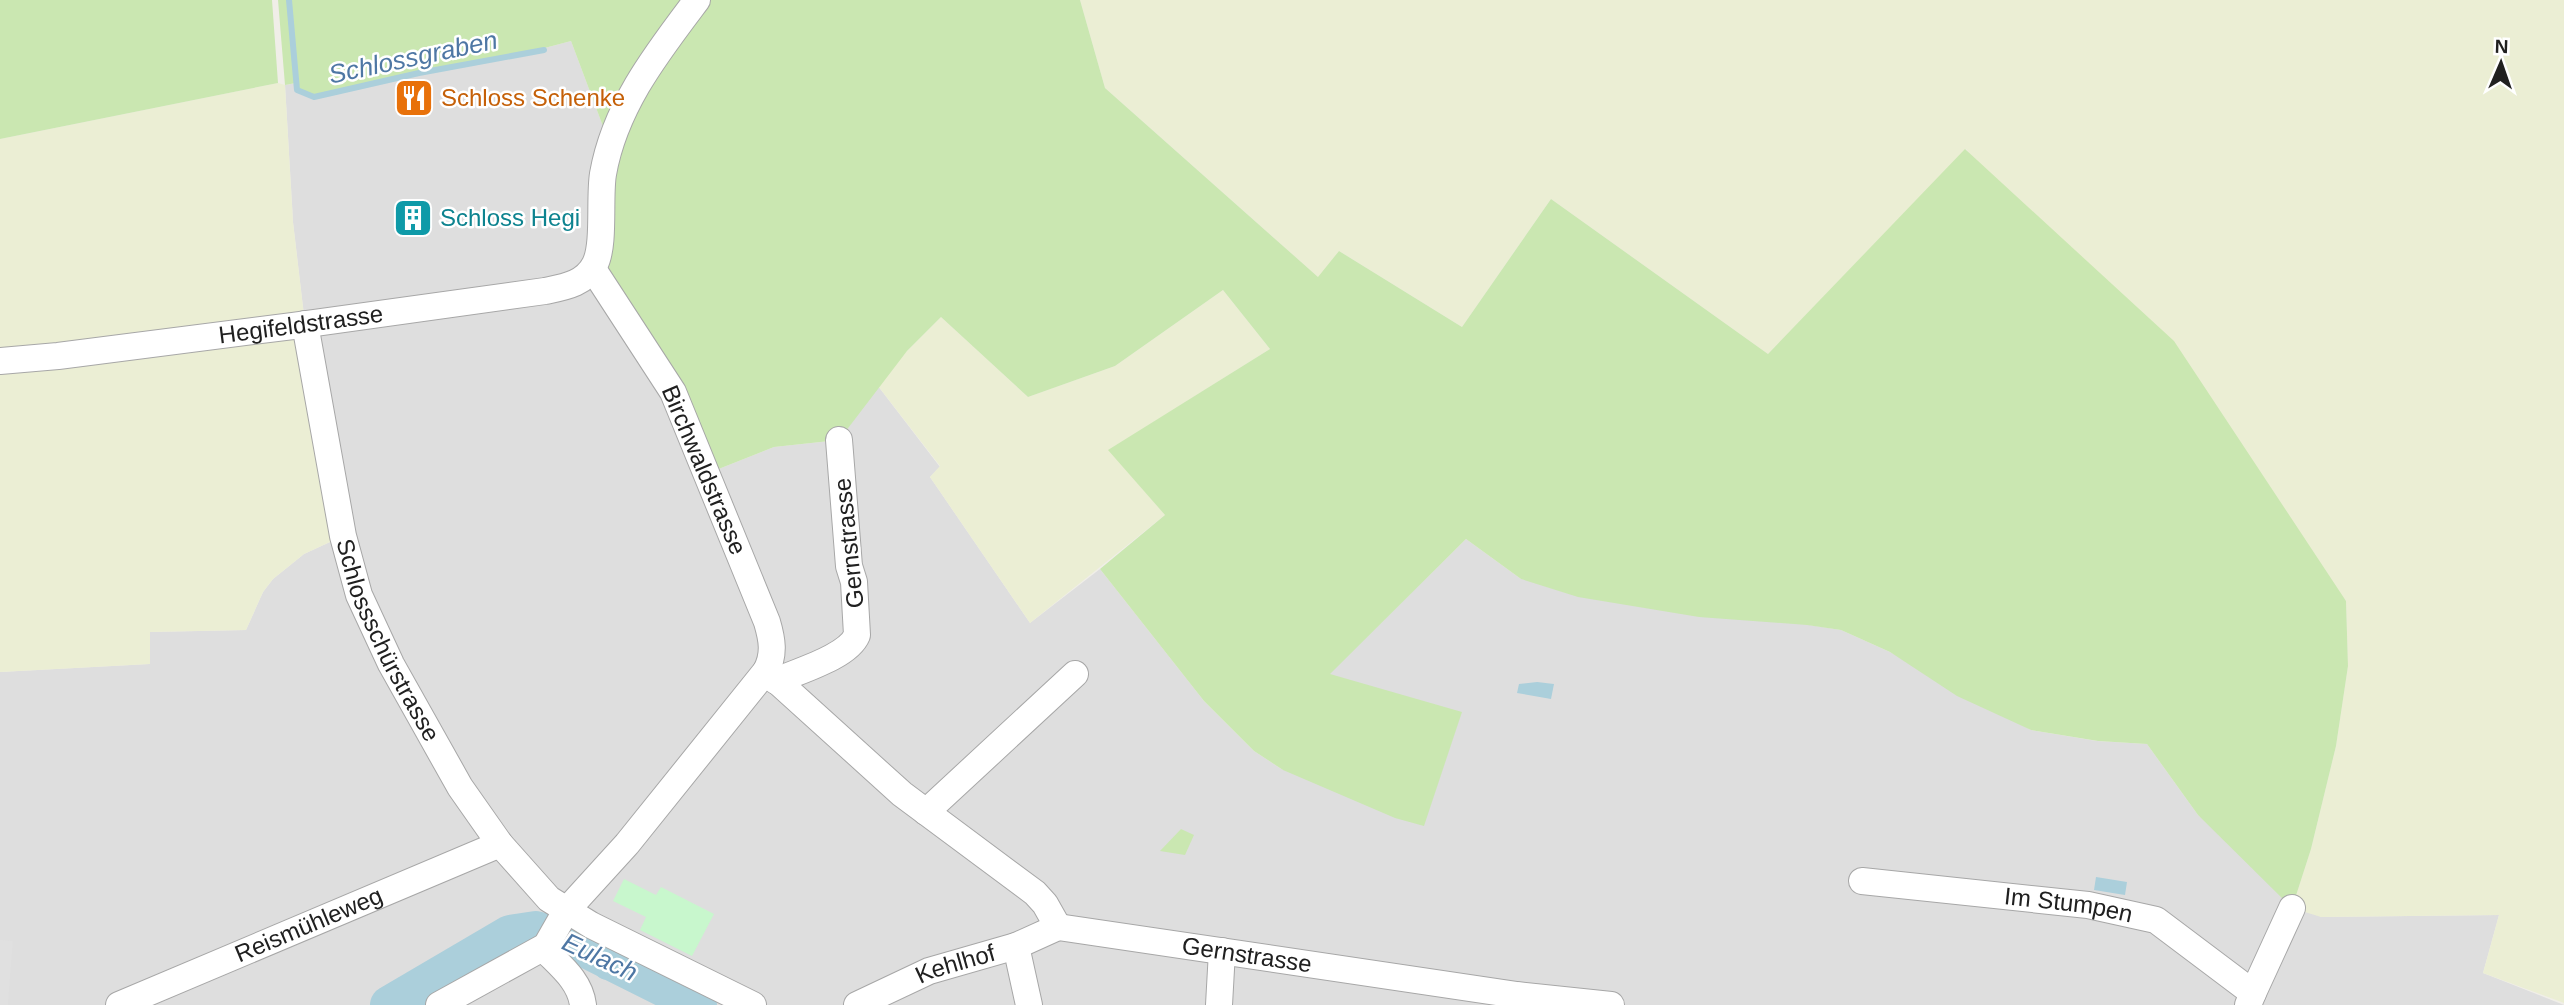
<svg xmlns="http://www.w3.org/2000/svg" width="2564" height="1005" font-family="Arial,sans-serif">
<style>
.residential{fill:#dedede}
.farmland{fill:#ebeed4}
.grass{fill:#cae7b1}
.park{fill:#c8f7cd}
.parking{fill:#e0e0e0}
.water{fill:#abcfdb}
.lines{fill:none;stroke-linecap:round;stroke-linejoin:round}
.stream{stroke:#abcfdb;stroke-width:6}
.canal{stroke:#abcfdb;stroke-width:23}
.river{stroke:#abcfdb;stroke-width:38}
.minor-casing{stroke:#a7a7a7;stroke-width:28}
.minor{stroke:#fff;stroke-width:26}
.labels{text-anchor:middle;stroke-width:5;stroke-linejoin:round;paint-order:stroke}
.food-label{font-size:24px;fill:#c56008;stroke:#fff;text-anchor:start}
.culture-label{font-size:24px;fill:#0d838f;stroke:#fff;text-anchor:start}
.street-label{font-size:24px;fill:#202020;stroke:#fff}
.water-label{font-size:26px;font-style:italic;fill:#4e77a4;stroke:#fff}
</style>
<rect width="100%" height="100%" fill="#f0eee8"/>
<path class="residential" d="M571,41L610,145L706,474L774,447L839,440L878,386L940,467L930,477L1030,623L1100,569L1204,701L1254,751L1283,770L1329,674L1466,539L1521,579L1841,630L1890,652L2031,730L2097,741L2147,744L2198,815L2321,917L2499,915L2483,973L2564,1005H716L560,923L534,921L512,926L371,1005H0V672L149,664V632L246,630L263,592L273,579L304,554L343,536L305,324L293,222L285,85L297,83L314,97L419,73L507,58Z
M518,942H548L670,1005H410L506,947Z"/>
<path class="farmland" d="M1080,0H2564V1003L2483,973L2499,915L2321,917L2292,908L2311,849L2336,746L2348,666L2346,601L1966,149L1768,354L1551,199L1462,327L1339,251L1319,278L1105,88Z
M278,83L285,85L293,222L305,324L343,536L304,554L273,579L263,592L246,630L150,632V664L0,672V139Z
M1223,290L1270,349L1109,450L1165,515L1030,623L930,477L940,466L878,386L907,351L941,317L1028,397L1115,366Z"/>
<path class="grass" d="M0,0H272L278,83L0,139Z
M278,0H1080L1105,88L1318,277L1339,251L1462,327L1551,199L1768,354L1965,149L2174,341L2346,601L2348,666L2336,746L2311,849L2292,908L2198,815L2147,744L2098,741L2031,730L1957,696L1890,652L1841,630L1807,625L1699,617L1578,597L1521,579L1466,539L1330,674L1462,712L1424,826L1395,818L1283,770L1254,751L1204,701L1100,569L1165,515L1108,450L1270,349L1223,290L1115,366L1028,397L941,317L907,351L839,440L774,447L706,474L593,269L610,145L571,41L507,58L419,73L314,97L297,90L296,83L285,85Z
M1181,829L1194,835L1185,855L1160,851Z
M534,921L560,923L716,1005H670L548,942H518L506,947L410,1005H371L512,926Z"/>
<path class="park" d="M624,879L656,895L661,887L714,914L692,956L640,930L646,917L613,901Z"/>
<path class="parking" d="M0,940L13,941L8,1005H0Z"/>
<path class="water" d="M1537,682L1554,684L1551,699L1517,693L1519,684Z
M2096,877L2127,882L2125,895L2094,890Z"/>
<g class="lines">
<path class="stream" d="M289,0L297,90L314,97L419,73L544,50"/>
<path class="canal" d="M601,956L606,968"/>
<path class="river" d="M389,1005L510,934L536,930L562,937L698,1005"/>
<g class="minor-casing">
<g id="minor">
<path id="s1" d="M305,324L343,536L359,595L391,664L460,787L500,844L549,899L591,925L753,1005"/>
<path id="s2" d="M0,361L58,356L293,326L545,291C564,287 585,284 595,264C605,244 599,198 603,174C615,106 657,53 697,0"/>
<path d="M766,671L902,794L1035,893L1045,904L1058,927"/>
<path d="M776,681C798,671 848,657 857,635L854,582L849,566L839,440"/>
<path d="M926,812L1075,674"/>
<path id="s3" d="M1862,881L2088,905L2156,920L2253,993L2248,1005"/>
<path id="s4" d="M1058,927L1517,995L1611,1005"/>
<path d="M1016,946L1029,1005"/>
<path d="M543,948C559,965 580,980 583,1005"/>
<path d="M2253,993L2292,908"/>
<path id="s5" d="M119,1005L500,844"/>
<path d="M439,1005L546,946L566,911L627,844L766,671C775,654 772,639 767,622L673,392L593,269"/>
<path id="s6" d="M857,1005L929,971L1016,946L1058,927"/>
<path d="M1219,1005L1222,951"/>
</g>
</g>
<use href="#minor" class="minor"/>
</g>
<defs>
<g id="restaurant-square" transform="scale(2.0125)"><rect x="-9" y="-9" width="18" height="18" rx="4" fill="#e8710a" stroke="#fff"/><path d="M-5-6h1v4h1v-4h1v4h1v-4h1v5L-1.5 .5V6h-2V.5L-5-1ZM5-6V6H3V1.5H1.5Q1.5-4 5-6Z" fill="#fff"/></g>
<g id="building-square" transform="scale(2.0125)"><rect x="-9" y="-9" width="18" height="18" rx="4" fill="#0f9aa8" stroke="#fff"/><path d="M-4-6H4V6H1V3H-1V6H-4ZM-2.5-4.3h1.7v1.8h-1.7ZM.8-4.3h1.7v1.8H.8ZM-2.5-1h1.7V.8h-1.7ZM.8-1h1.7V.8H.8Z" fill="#fff"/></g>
</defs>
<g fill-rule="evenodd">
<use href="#restaurant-square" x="414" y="98"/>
<use href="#building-square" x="413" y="218"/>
</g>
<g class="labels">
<g class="food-label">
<text x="441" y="106">Schloss Schenke</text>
</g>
<g class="culture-label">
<text x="440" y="226">Schloss Hegi</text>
</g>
<g class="street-label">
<text dy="8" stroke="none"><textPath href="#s2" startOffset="303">Hegifeldstrasse</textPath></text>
<text transform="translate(704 470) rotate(67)" y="8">Birchwaldstrasse</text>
<text transform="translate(849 543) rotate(-96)" y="8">Gernstrasse</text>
<text dy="8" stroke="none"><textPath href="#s1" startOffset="329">Schlossschürstrasse</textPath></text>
<text dy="8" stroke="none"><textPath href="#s3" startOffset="208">Im Stumpen</textPath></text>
<text dy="8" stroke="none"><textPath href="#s5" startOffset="206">Reismühleweg</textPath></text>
<text dy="8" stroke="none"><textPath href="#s4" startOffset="191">Gernstrasse</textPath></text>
<text dy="8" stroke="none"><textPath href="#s6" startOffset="107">Kehlhof</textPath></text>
</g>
<g class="water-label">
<text transform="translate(413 57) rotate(-12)" y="9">Schlossgraben</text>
<text transform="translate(600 957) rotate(25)" y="9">Eulach</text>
</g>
</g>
<g transform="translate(2501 63) rotate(2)" stroke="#ffffff" stroke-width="5" paint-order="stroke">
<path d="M0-5L12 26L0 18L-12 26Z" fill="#202020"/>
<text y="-10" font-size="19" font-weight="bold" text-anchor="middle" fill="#202020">N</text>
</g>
</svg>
